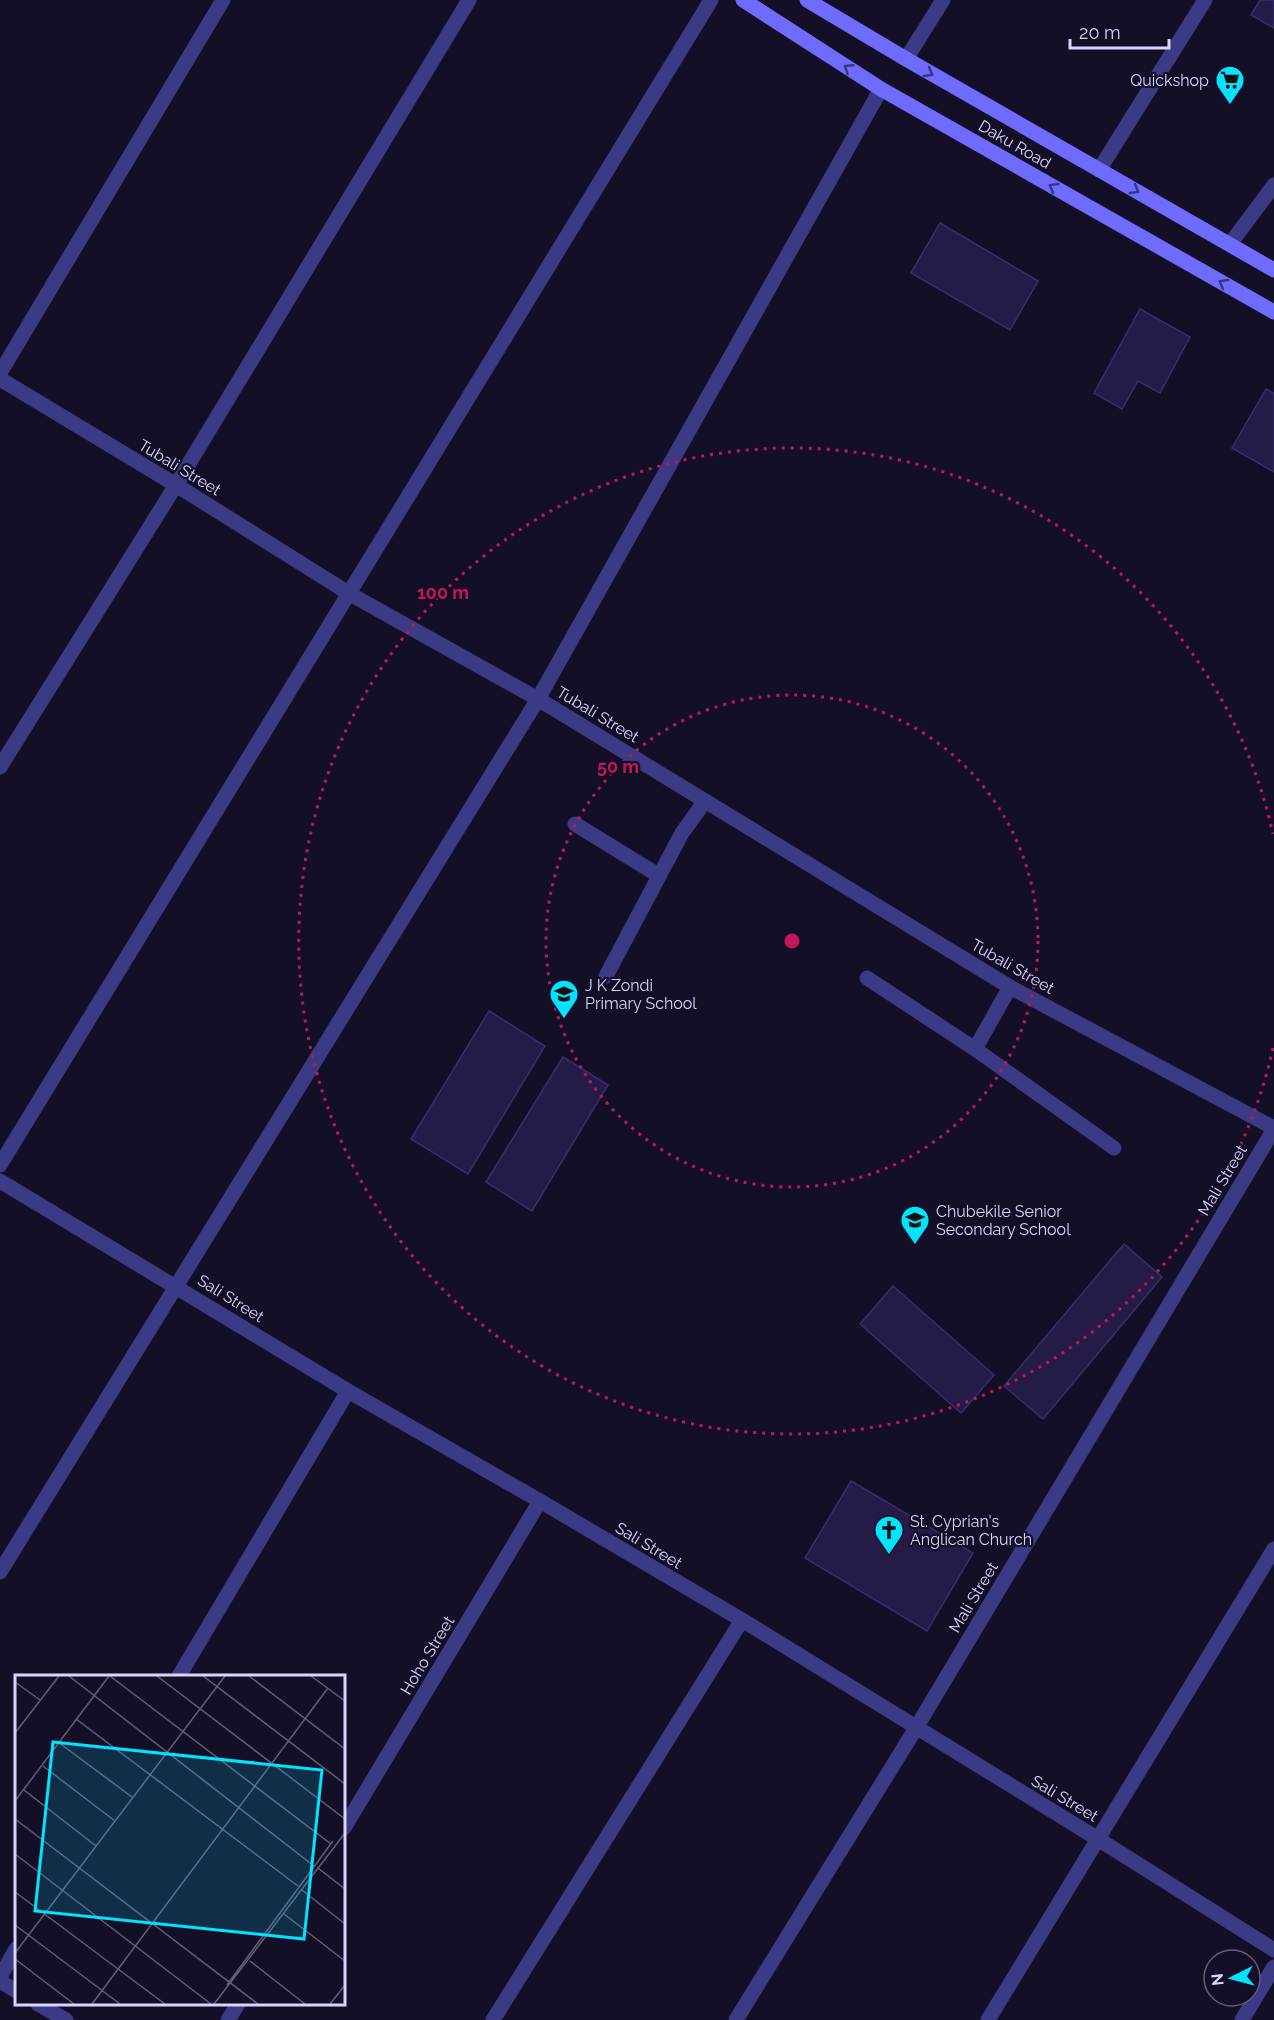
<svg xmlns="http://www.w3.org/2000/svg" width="1274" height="2020" font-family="Raleway,sans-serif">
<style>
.building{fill:#241b47;stroke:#3b2d73;stroke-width:1.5}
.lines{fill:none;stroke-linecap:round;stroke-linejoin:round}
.lane{stroke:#3d3a85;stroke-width:15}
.street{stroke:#3d3a85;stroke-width:15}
.secondary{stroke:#6f6bff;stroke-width:15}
.oneway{stroke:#38347d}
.ring{fill:none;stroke:#c2185b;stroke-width:3;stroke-dasharray:3 6}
.labels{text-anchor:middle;stroke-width:4.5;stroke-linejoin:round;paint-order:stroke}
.poi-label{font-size:16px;fill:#d9d4ff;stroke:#130f26;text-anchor:start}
.street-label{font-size:16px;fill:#d9d4ff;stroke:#130f26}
.inset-road{fill:none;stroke:#625e7d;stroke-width:1.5}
.view{fill:#00e5ff;fill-opacity:0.15;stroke:#00e5ff;stroke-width:3}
.inset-edge{fill:none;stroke:#d9d4ff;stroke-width:3}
.centre{fill:#c2185b;stroke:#130f26;stroke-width:3}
.ring-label{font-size:18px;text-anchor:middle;font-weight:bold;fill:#c2185b;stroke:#130f26;stroke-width:4.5;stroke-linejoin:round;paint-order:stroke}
</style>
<rect width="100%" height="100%" fill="#130f26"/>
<path class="building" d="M1260,0H1274V28L1251,15Z
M940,223L1038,281L1010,330L911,273Z
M1140,309L1190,337L1160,393L1138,381L1122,409L1094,393Z
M1266,389L1274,393V472L1232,448Z
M489,1011L545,1046L468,1174L411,1139Z
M563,1057L608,1085L532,1211L486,1182Z
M1124,1244L1162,1277L1043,1419L1004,1386Z
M893,1286L994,1375L961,1413L860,1324Z
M851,1481L973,1553L927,1631L805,1558Z"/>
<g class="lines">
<path class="lane" d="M1230,244L1274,185
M575,824L658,875
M606,976L682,833L705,801
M867,978L975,1049L1114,1148
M975,1049L1010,987"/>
<path class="street" d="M906,59L943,0
M1099,170L1205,0
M0,373L223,0
M0,379L176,485L350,594L538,699L1010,987L1274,1128
M0,767L176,485L469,0
M0,1165L711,0
M0,1181L348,1391L540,1501L742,1620L1098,1839L1274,1950
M0,1572L538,699L881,89
M179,1676L348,1391
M344,1828L540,1501
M0,1977L16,1949
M0,1981L16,1991
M38,2004L66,2020
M228,2020L238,2004
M493,2020L742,1620
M736,2020L916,1728L1274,1129
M988,2020L1274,1549
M1242,2020L1274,1967"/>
<path class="secondary" d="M743,0L881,89L1274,312
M807,0L906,59L1274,270"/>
</g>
<defs><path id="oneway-chevron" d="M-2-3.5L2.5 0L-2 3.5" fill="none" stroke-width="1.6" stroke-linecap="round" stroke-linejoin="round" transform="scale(1.5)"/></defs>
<g class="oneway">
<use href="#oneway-chevron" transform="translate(848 68) rotate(-147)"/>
<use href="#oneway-chevron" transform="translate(929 73) rotate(30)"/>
<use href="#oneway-chevron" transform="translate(1053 187) rotate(-150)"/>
<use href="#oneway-chevron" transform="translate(1135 190) rotate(30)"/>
<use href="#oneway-chevron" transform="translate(1223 283) rotate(-150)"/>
</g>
<g class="ring">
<circle cx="792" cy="941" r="246"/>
<path d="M1273 1048A493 493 0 1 1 1273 834"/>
</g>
<defs>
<g id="supermarket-pin" transform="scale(1.5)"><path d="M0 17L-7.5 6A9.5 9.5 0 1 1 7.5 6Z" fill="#00e5ff" stroke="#130f26"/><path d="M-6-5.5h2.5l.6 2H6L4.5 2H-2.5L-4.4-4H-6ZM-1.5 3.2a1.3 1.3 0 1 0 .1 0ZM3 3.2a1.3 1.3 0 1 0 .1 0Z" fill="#111"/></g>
<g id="school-pin" transform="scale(1.5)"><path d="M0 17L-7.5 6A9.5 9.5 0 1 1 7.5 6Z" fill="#00e5ff" stroke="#130f26"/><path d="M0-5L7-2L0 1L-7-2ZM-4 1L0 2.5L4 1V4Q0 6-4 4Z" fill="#111"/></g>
<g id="church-pin" transform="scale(1.5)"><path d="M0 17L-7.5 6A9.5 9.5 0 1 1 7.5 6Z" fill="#00e5ff" stroke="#130f26"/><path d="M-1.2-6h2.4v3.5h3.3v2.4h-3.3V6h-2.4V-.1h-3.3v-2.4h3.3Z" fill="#111"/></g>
</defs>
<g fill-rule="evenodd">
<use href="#supermarket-pin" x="1230" y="80"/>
<use href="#school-pin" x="564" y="994"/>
<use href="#school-pin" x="915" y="1220"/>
<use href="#church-pin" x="889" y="1530"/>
</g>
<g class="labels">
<g class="poi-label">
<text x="1209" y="86" text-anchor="end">Quickshop</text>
<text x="585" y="991">J K Zondi<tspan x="585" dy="18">Primary School</tspan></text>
<text x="936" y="1217">Chubekile Senior<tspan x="936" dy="18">Secondary School</tspan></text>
<text x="910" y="1527">St. Cyprian's<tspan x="910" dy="18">Anglican Church</tspan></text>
</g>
<g class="street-label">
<text transform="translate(1015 144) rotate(30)" y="6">Daku Road</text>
<text transform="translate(180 467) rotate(31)" y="6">Tubali Street</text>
<text transform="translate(598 714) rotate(31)" y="6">Tubali Street</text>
<text transform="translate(1013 966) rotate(30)" y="6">Tubali Street</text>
<text transform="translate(1222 1180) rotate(-59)" y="6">Mali Street</text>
<text transform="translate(231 1298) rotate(32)" y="6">Sali Street</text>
<text transform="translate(649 1545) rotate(31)" y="6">Sali Street</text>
<text transform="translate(973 1597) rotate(-59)" y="6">Mali Street</text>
<text transform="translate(427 1655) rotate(-59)" y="6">Hoho Street</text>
<text transform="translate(1065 1798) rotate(31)" y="6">Sali Street</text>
</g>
</g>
<g transform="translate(15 1675)">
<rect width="330" height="330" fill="#130f26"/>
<path class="inset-road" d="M54,1L299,191M95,1L316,169M142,1L330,144M188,1L330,109M234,1L330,74M296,1L330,26M0,7L25,25M61,44L283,211M0,58L44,1M43,67L117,122M28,91L100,146M9,115L81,171M0,126L94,1M0,144L243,329M0,179L196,329M303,193L330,214M287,215L330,249M0,217L150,329M269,239L330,286M0,250L105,329M0,278L210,1M0,284L59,329M235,286L290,329M212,310L318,166M77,329L313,13M199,329L330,158M315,329L330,310"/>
<path class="view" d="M38,67L307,95L289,264L20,236Z"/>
<rect width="330" height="330" class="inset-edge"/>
</g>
<circle cx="792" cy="941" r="9" class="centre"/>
<g class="ring-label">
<text x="443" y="599">100 m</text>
<text x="618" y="773">50 m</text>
</g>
<g transform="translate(1232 1978) rotate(264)"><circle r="28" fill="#130f26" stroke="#625e7d" stroke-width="1.5"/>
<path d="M0-4.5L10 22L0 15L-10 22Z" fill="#00e5ff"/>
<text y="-9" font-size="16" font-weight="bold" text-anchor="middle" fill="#d9d4ff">N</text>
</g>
<path d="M1070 39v9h99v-9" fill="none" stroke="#d9d4ff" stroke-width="3"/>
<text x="1079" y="39" font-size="18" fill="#d9d4ff" stroke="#130f26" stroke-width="4.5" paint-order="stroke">20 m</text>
</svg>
